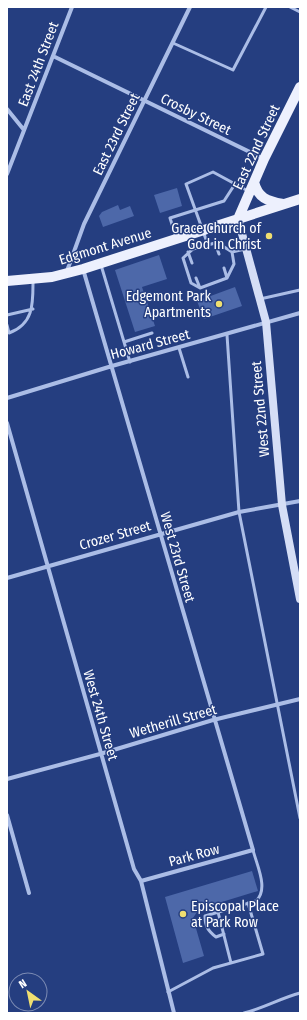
<svg xmlns="http://www.w3.org/2000/svg" width="307" height="1020" font-family="'Fira Sans Condensed',sans-serif">
<style>
.building{fill:#4d68a9}
.lines{fill:none;stroke-linecap:round;stroke-linejoin:round}
.lane{stroke:#abbde6;stroke-width:3}
.street{stroke:#abbde6;stroke-width:4}
.secondary{stroke:#d5def6;stroke-width:8}
.primary{stroke:#edf0fd;stroke-width:10}
.poi-dot{fill:#f0df70;stroke:#253e80;stroke-width:1.5}
.labels{text-anchor:middle;stroke-width:3;stroke-linejoin:round;paint-order:stroke}
.street-label{font-size:14px;fill:#fff;stroke:#253e80}
.poi-label{font-size:14px;fill:#fff;stroke:#253e80;text-anchor:end}
</style>
<rect width="100%" height="100%" fill="#253e80"/>
<path class="building" d="M177,188L182,206L160,213L154,195Z
M118,205L120,210L130,206L134,216L103,227L99,216L102,212Z
M159,255L167,279L142,287L155,326L135,332L115,270Z
M235,287L242,306L204,319L197,301Z
M252,871L258,891L199,909L193,918L204,956L183,963L165,897Z"/>
<g class="lines">
<path class="lane" d="M290,7L300,12
M173,43L233,70L266,7
M176,237L170,218L224,201L235,184
M188,237L193,249L215,243H218L232,252L245,249
M215,243L219,254
M208,245L186,184L213,172L248,191
M193,249L183,258L191,283L200,288
M188,252L192,263
M101,265L130,362
M224,268L227,278
M196,278L200,288L227,278L234,264L232,252
M260,299L300,290
M7,315L33,309
M7,325L9,333C34,324 33,303 33,281
M227,335L239,512L300,818
M124,342L152,333
M179,348L188,377
M218,912L231,963
M224,934L216,937C208,931 205,926 205,916L256,901C269,889 257,866 253,850
M168,992L213,968L263,954L248,903
M244,1013C264,1008 281,998 300,993"/>
<path class="street" d="M53,56L264,159
M7,109L24,130
M7,174L72,7
M83,269L253,850L141,881
M67,271L84,224L190,7
M7,398L112,366L300,313
M7,423L134,869L141,881L174,1013
M7,578L239,512L300,501
M7,779L100,754L213,720L300,699
M7,815L29,893"/>
<path class="secondary" d="M238,219L266,322L282,505L300,599"/>
<path class="primary" d="M254,182C258,198 267,201 283,204
M238,219L264,159L300,87
M7,281L52,277L83,269L300,199"/>
</g>
<g class="poi-dot">
<circle cx="269" cy="236" r="4"/>
<circle cx="219" cy="304" r="4"/>
<circle cx="183" cy="914" r="4"/>
</g>
<g class="labels">
<g class="street-label">
<text transform="translate(38 64) rotate(-69)" y="5">East 24th Street</text>
<text transform="translate(196 114) rotate(26)" y="5">Crosby Street</text>
<text transform="translate(116 134) rotate(-64)" y="5">East 23rd Street</text>
<text transform="translate(256 147) rotate(-65)" y="5">East 22nd Street</text>
<text transform="translate(105 246) rotate(-17)" y="5">Edgmont Avenue</text>
<text transform="translate(150 344) rotate(-15)" y="5">Howard Street</text>
<text transform="translate(260 409) rotate(-95)" y="5">West 22nd Street</text>
<text transform="translate(115 535) rotate(-16)" y="5">Crozer Street</text>
<text transform="translate(178 557) rotate(74)" y="5">West 23rd Street</text>
<text transform="translate(101 715) rotate(74)" y="5">West 24th Street</text>
<text transform="translate(173 721) rotate(-16)" y="5">Wetherill Street</text>
<text transform="translate(194 855) rotate(-15)" y="5">Park Row</text>
</g>
<g class="poi-label">
<text x="261" y="233">Grace Church of<tspan x="261" dy="16">God in Christ</tspan></text>
<text x="211" y="301">Edgemont Park<tspan x="211" dy="16">Apartments</tspan></text>
<text x="191" y="911" text-anchor="start">Episcopal Place<tspan x="191" dy="16">at Park Row</tspan></text>
</g>
</g>
<rect width="307" height="1020" fill="none" stroke="#ffffff" stroke-width="16"/>
<g transform="translate(28 992) rotate(327)"><circle r="19" fill="#253e80" stroke="#7c8bb3"/>
<path d="M0-3L7 15L0 10L-7 15Z" fill="#f0df70"/>
<text y="-6" font-size="11" font-weight="bold" text-anchor="middle" fill="#ffffff">N</text>
</g>
</svg>
